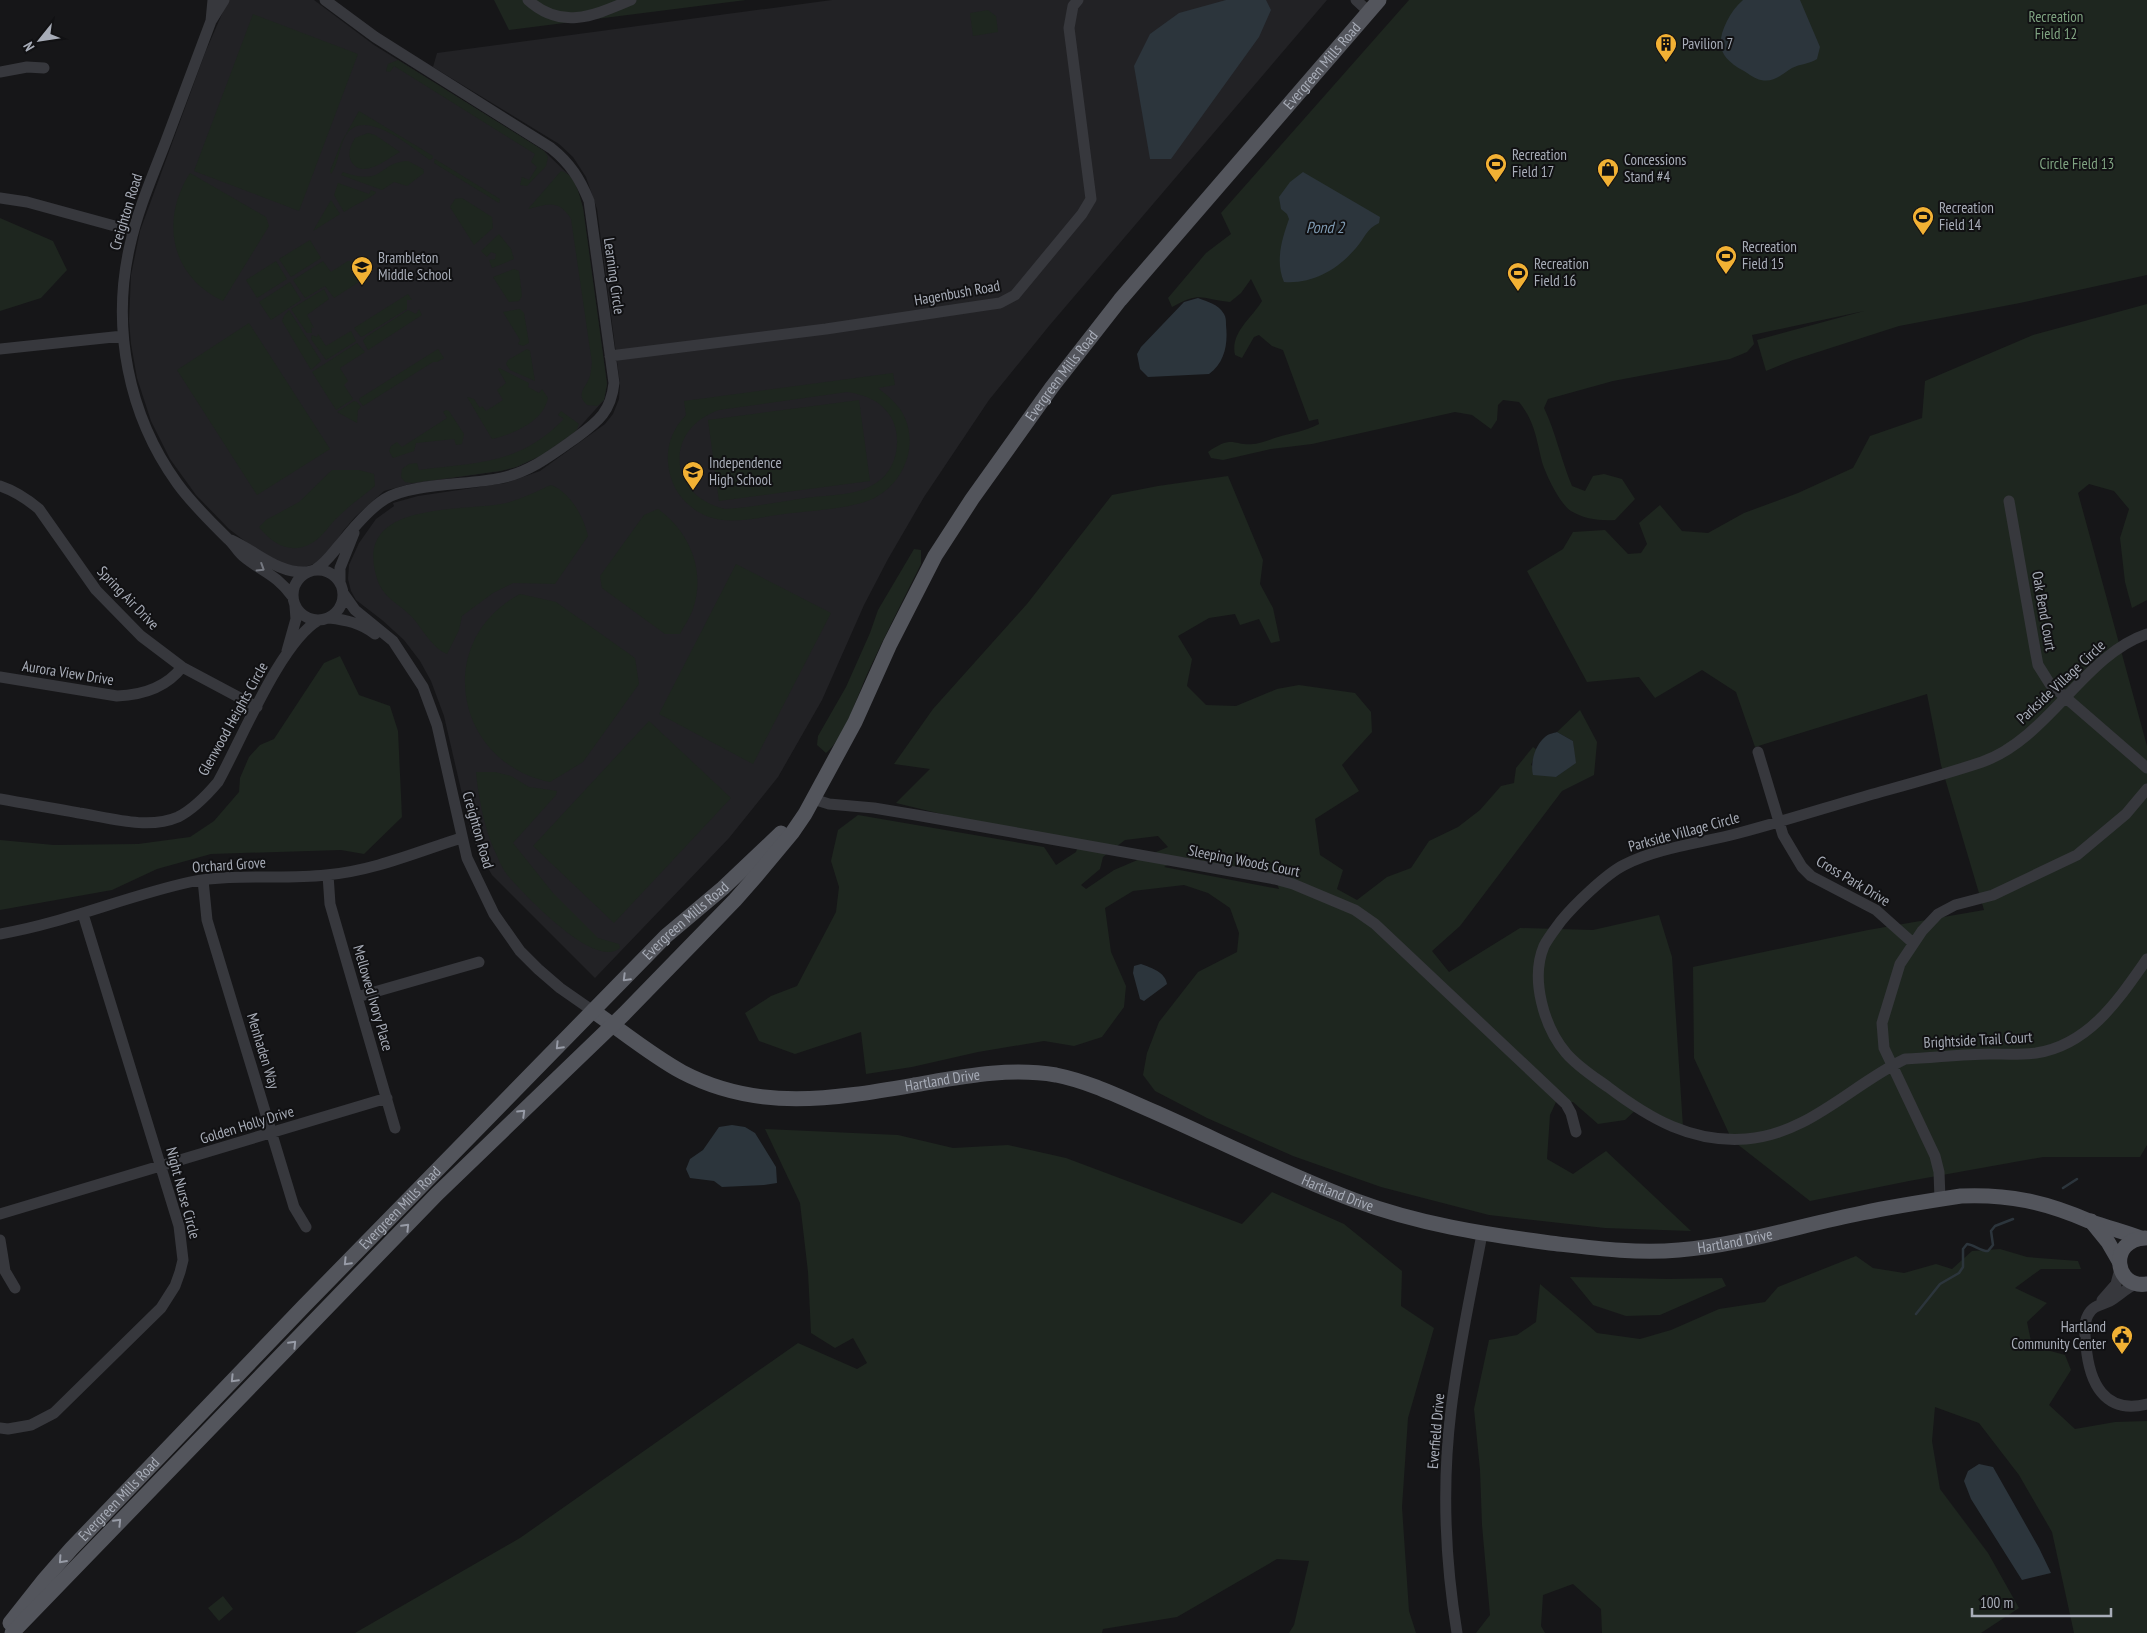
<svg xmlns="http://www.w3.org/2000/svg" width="2147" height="1633" font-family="'PT Sans Narrow',sans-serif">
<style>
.built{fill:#222225}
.green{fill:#1e261f;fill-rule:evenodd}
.water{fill:#2c353c}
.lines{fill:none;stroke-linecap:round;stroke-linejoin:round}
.stream{stroke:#2c353c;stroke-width:2.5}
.minor{stroke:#37383d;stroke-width:11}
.major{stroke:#53555c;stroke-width:15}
.oneway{stroke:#757881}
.oneway2{stroke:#979ba6}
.labels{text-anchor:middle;stroke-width:4;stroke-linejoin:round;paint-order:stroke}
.park-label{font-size:15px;fill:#7fa381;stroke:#111113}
.poi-label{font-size:15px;fill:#a8adb8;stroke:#111113;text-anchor:start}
.street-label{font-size:15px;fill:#a8adb8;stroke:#111113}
.water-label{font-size:16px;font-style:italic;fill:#7f9bb3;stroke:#111113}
</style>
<rect width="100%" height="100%" fill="#161618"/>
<path class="built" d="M228,0H314L374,45L544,151L570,176L577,189L583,208L607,384L604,400L576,431L542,455L517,467L500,471L410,484L384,491L355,517L343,531L327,555L316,563L305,567L286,566L250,545L229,529L196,495L170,459L151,421L137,378L131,344L129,321L131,275L140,231L205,53Z
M832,0H1327L1049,326L989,400L924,497L888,559L864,605L822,700L778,777L729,838L595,978L492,875L479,853L471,833L444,716L431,681L420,661L404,640L382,620L356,600L351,591L348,579L349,565L359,543L376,519L394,506L393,503L418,496L506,483L540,471L605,424L613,414L619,399L620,384L597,209L586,177L573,157L559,144L433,67L437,53Z"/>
<path class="green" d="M494,0H746L509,30Z
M1409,0H2147V275L2020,303L1899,326L1793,360L1766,371L1757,340L1864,311L1752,335L1754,344L1747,352L1730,359L1613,381L1548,399L1544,408C1556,433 1561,460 1572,486L1585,491L1593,476L1604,474L1622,479L1635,499L1615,520C1600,521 1584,519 1571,511C1560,504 1546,475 1542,462C1536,438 1535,422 1519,402L1503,400L1498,405L1497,420L1491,429L1472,415L1455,412L1312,444L1271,449L1223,460L1211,458L1208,452C1235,432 1235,449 1259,443C1265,442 1271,439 1278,437C1292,433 1305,431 1319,424L1318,419L1309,421L1283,350L1272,346L1259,335L1254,337L1242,358L1235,355C1230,333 1251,319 1262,301L1251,279L1241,293L1230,302C1199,299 1202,291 1172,307L1168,298L1206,253L1231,234L1221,213Z
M988,10L996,16L998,32L973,36L970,13Z
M253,14L358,54L299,211L194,171Z
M398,60L544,151L548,157L546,166L527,186L520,185L522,177L529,180L537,167L531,162L535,154L394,66L390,72L386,71L388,64Z
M359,111L433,156V158L430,160C412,148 364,106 346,135C339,146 338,166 331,174L330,171L342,141Z
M368,133L375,135L400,152C388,158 362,181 351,161C347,153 351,145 355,138Z
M435,159L500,199L499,203L434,163Z
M408,161L423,169L424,173L407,186L394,182L382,190L341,175L343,172C385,187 378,162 408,161Z
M561,171C575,174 580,196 583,208L607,384L604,400L597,406L587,405C575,394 586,388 590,376C591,372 591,367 592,363L571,219C558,197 544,206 528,209Z
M190,173L266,217L269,226L223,301C170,276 160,220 190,173Z
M338,183L369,194L371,190L376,192L375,194C365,201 354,205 344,212L334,195Z
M462,198L492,217L493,228L474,245L450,207L455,199Z
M331,200L340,214L313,231Z
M0,218L53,241L67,270L41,298L0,311Z
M499,234L511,249L514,259L492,268L489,260L495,259L496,254L491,252L487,257L481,251Z
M310,240L321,258L291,277L279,259Z
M276,261L287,279L257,298L246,280Z
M323,261L331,272L348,261H350L362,280L334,298L325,286L305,298L293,280Z
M514,269L519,271L522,296L519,301L509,302L493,277Z
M290,282L301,300L271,320L259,302Z
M324,289L329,299L307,315L314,328L311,327L312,333H307L291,309Z
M408,294L412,300H407V309L365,335L361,337L354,328Z
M2147,304V600L2132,608L2125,582L2120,538L2129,509L2114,491L2089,484L2078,493L2147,746V1145L2140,1157H2043L1909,1181L1810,1201L1732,1140L1694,1058L1693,967L1868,930L1984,910L1941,765L1927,694L1755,747L1736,692L1702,670L1655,698L1639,677L1587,682L1527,571L1563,549L1573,532L1605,530L1628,554L1641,553L1647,544L1639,523L1660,505L1682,531L1708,533L1744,513L1798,493L1853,468L1870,436L1922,418L1925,381L2033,335Z
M419,309L422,315L368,350L363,341L366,337L408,310L416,314Z
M520,309L524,313L529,343L523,346L518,344L520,340L503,312Z
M289,310L321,361L311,370L282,321L284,316Z
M249,323L330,449L257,495L177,370Z
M351,331L356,341L326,360L311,339L312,335L317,337L318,334L326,346Z
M357,343L365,352L340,368L348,381L344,385L353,399L336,410L312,372Z
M438,349L444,358L437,362H433L363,406L359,400L360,398Z
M527,349L530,351L535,381L510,370L506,364L508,360Z
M499,368L529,383L528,387L539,393L542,389L548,398C543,422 513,434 492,439L467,397L474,399L480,408L482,406L486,411L503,400L497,390L506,383L498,369Z
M893,373L895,385L878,388C886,394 894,401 900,409C922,442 904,486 870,500C848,509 808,511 784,514C761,517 732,525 709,517C688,509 673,492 669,470C665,450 671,430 686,415L684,401ZM847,392C867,395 884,402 893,421C902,442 896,471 876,483C857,496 828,495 805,498C779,502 752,507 725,509C668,496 663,429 719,410Z
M859,400L870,481L719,501L708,420Z
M354,401L357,402L361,407L358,410L357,423L337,412Z
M446,410L449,411L464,434L462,444L456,445L454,439L416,443L414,451L393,458L389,451L391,446L397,442L402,447L447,418L443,412Z
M561,411L579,424L576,431L542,455L516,467L500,471L412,483L405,482L401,477L402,469L409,464L417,463L419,470C479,462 519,465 564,419L558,415Z
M332,470H359L374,474L375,486C363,496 350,505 339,516C332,522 327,530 321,536C299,557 276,549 259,527L266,520L299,502Z
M1228,476L1263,560L1260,584L1273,608L1280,641L1271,643L1259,619L1240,625L1235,614L1209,618L1178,636L1192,659L1187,686L1206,705L1236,706L1277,689L1299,685L1355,693L1371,712L1372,732L1342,765L1359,791L1315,819L1320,855L1343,870L1337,889L1357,900L1387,877L1411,868L1429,841L1458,827L1480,810L1501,786L1514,783L1516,768L1533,747L1537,750L1531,765L1556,777L1575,763L1573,741L1557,732L1580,710L1597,742L1594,775L1562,791L1460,926L1432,951L1449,972L1520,928L1593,930L1659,915L1672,957L1683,1127L1641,1105L1625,1120L1598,1124L1573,1102H1556L1550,1115L1547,1159L1573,1174L1606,1151L1691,1231L1605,1228L1489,1215L1381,1187L1293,1156L1207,1118L1155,1091L1143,1075L1147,1053L1159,1022L1198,972L1237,952L1239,933L1230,908L1208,893L1184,885L1133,891L1105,908L1111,952L1126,986L1124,1007L1102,1037L1074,1046L1044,1041L978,1052L912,1067L866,1074L861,1032L795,1054L759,1041L745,1013L771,996L797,986L836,912L839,887L831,861L838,830L858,815L1044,847L1056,865L1076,852L1080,841L958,818L896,803L930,769L894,764L933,709L1027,604L1112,495L1158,486ZM1158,836L1168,847L1114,870L1086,889L1081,885L1100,869L1103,857L1125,840ZM1182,857L1274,874L1279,889L1164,867Z
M551,485C570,492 584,517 588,536L555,584L513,583L493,593L462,616L459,630L447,654C431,647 423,629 411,616C400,605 385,598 379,584C348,502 452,512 501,504C518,501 535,492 551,485Z
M658,509C690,532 706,571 693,609C690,618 684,626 680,634H665L602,588L600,576L644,515Z
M914,549L921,550V564C904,598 886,633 870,668C859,690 845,738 826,753L817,745L818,736L846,687L870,633L878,610Z
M736,564L831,613L753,764L659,714Z
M520,594L556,602L635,658L639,684L583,762L550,782C455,763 432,641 520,594Z
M340,656L359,695L390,706L398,731L402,817L364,854L341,850L211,854L157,869L112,890L0,910V840L54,845L138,844L190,837L214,821L239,792L240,778L249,757L260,745L274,739L324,663Z
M649,721L731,798L614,923L533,846Z
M476,772H495L511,776L529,787L557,791L556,795L513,843L553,893L598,938L619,944L620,948C595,970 526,896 509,877C502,869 497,856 493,847C484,826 478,795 476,772Z
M765,1129L898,1135L953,1148L1008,1145L1066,1158L1242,1224L1272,1192L1344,1224L1402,1271L1401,1306L1434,1328L1408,1418L1402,1507L1409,1611L1416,1633H1289L1294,1625L1309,1561L1277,1559L1177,1617L1103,1629L1102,1633H355L520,1538L798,1343L857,1369L867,1363L853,1338L835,1348L811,1333L808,1272L800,1203Z
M2000,1249L2027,1257L2078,1261L2081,1269H2041L2015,1288L2047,1303L2027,1322L2032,1346L2065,1355L2071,1370L2049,1405L2075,1429L2115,1422L2147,1421V1633H2074L2052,1532L2019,1475L1979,1423L1935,1407L1932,1441L1940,1489L1988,1553L2019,1608L1981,1633H1602L1601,1609L1573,1584L1543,1595L1541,1626L1545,1633H1476L1490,1615L1482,1525L1480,1470L1474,1409L1489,1340L1517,1335L1536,1322L1540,1284L1597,1333L1640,1339L1671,1330L1719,1309L1765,1302L1778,1287L1856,1256L1873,1268L1904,1273L1936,1264L1952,1269L1972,1251Z
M1570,1277L1669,1279L1722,1278L1726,1286L1660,1315L1626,1316L1593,1305Z
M223,1596L233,1609L219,1621L208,1608Z"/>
<path class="water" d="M1226,0H1266L1271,10L1259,37L1171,159H1150L1134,66L1150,34L1179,13Z
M1743,0H1800L1820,47L1817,59C1809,64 1800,64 1792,68C1782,74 1774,83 1761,80C1755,79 1749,74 1744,71C1720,58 1715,45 1727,21C1731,13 1736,6 1743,0Z
M1303,172L1380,217L1379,223C1366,229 1365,238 1356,248C1337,270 1313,284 1284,282C1275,261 1282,239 1289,219L1287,214L1281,209L1279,197L1290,182Z
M1198,298C1208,302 1218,304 1224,314C1226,317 1226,321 1226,325C1228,344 1225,362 1209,374L1148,377L1140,369L1137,354L1141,347L1184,302Z
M1557,732L1573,741L1576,763L1556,777L1533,775C1530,763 1535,745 1545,737C1548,734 1554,733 1557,732Z
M1141,964C1152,968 1165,972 1167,984L1144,1001L1140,999L1133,973L1134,966Z
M732,1125L745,1127L755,1133L776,1167L777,1183L764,1185L722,1187L714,1181L690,1178L686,1169L690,1159L703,1150L719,1127Z
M1979,1464L1993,1467L2039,1548L2051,1573L2022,1580L1971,1499L1964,1481L1968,1471Z"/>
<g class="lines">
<path class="stream" d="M2063,1188L2077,1179
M1916,1314L1940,1284L1959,1273L1963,1267V1249L1967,1244C1975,1245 1980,1251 1988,1251L1993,1245L1991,1231L1995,1226L2013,1219"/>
<path class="minor" d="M224,0L211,21C196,61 181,101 166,141C153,175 138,209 130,245C111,327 128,415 177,483C192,504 210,521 228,539C234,544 237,551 243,556C262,572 276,574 292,596
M528,0C562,31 595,15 631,0
M1356,0L1369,12
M211,21L213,0
M0,72L27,67L44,68
M0,198L27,202L133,231
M0,349L123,336
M610,356L826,329L986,305L1000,303L1015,295L1082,214L1091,199L1069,28L1073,6L1078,0
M0,486C15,491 27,499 39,509L96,590L141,636L182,667L257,707
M2009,501L2035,649L2038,665L2050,684L2147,768
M231,540C256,551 278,574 307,572
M316,569C327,562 333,552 342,542C354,527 369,509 385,499C411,483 470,485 501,478C530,472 553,454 577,437C599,421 611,411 614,383L589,201C580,179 570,163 551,148L375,37L325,0
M293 595a25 25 0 1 1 50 0a25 25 0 1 1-50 0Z
M340,583V568L354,533
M343,593L355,610L393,641L423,687L437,725L467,858L494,914L520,951L538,969L560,988L593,1011
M329,618C347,620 360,623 375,634
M2147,634C2084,655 2048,739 1982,762C1946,774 1909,784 1873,794C1828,807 1784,821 1739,833C1702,843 1659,847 1624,865C1606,874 1574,905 1561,921C1556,928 1548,938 1544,946C1530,979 1544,1027 1566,1053C1578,1067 1594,1077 1608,1087C1650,1119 1692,1143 1746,1139C1809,1134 1851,1085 1905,1059C1933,1058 1962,1054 1990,1054C2005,1054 2020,1055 2036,1053C2089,1045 2119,999 2147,959
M287,651L296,619L295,606
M0,677L117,696C143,695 166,688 182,667
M1758,752L1783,835L1802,867L1811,876L1876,910L1913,943
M0,799C26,804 53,808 79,813C110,818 148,830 178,817C194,809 207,795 218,782C241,741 281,641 319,620
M813,799L829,804L874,808L916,815L1275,879L1293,884L1355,910L1375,924L1566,1104L1571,1113L1576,1132
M328,875L330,904L395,1128
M203,880L207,920L294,1207L306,1227
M0,934C65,923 126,896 190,882C235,873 281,880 326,875C373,871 417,852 461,838
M357,997L479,962
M1940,1199L1939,1172L1935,1156L1884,1048L1882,1023L1900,964L1922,931L1938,914L1955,905L1993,895L2077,855L2126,814L2147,789
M0,1214L387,1098
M0,1240L5,1271L15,1288
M2136,1284C2126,1288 2119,1296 2110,1301C2102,1305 2093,1305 2088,1315C2083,1324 2085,1336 2086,1345C2089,1382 2104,1415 2147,1404
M2102,1300L2116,1284L2120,1269
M0,1428L8,1429L31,1425L54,1413L161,1308L175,1286L180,1272L183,1260L179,1226L83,914
M1457,1633C1445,1560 1442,1484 1451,1410C1458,1351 1471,1293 1482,1234"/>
<g class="major">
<path id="s1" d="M593,1011C622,1031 651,1055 682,1072C758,1112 833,1099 914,1085C961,1077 1008,1067 1056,1075C1091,1082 1124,1099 1157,1113C1222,1142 1287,1175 1354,1200C1418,1224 1483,1234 1550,1243C1593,1248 1636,1254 1679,1250C1741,1245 1801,1225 1862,1213C1895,1206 1928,1201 1961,1196C2009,1194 2045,1202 2089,1221C2106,1227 2124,1232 2141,1238"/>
<path d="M2091,1221L2108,1242L2119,1261"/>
<path d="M2145,1238C2108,1240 2114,1289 2147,1284"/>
<path id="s2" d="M10,1623L44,1580L71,1549L304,1306L666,936L723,888L781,833"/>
<path id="s3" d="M12,1633L437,1194L624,1014L735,900L757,875L792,833L805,814L855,722L890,644L935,556L972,499L1052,387L1120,300L1379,0"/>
</g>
</g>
<defs><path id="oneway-chevron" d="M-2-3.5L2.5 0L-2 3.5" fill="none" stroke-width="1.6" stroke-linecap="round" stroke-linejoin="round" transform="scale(1.25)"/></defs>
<use class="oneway" href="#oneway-chevron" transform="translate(261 568) rotate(32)"/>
<g class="oneway2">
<use href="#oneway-chevron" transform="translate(626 978) rotate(135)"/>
<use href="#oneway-chevron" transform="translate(559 1046) rotate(134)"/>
<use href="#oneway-chevron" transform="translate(522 1113) rotate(-44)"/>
<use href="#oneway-chevron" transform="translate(406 1227) rotate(-46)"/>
<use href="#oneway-chevron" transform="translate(347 1262) rotate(134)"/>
<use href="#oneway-chevron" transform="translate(293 1344) rotate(-46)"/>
<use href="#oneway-chevron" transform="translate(234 1379) rotate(134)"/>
<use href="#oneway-chevron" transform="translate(118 1522) rotate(-46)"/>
<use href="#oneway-chevron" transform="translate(62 1560) rotate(132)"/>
</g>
<defs>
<g id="building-pin" transform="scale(1.125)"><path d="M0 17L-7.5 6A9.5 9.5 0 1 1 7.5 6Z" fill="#f2b134" stroke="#111113"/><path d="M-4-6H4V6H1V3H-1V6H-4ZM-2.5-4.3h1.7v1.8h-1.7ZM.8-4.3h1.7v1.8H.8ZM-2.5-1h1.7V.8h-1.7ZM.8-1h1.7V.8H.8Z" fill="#111"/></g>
<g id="stadium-pin" transform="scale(1.125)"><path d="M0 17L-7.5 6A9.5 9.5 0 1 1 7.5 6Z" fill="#f2b134" stroke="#111113"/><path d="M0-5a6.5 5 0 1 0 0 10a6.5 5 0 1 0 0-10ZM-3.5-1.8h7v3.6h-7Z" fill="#111"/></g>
<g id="shop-pin" transform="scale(1.125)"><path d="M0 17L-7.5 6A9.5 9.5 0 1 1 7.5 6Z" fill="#f2b134" stroke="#111113"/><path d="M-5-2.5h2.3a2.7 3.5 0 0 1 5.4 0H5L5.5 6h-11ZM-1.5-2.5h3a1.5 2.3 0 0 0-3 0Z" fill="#111"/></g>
<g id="school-pin" transform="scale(1.125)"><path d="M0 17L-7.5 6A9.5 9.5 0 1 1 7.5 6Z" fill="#f2b134" stroke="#111113"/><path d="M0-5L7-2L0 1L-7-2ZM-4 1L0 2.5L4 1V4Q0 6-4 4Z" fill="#111"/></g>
<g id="civic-pin" transform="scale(1.125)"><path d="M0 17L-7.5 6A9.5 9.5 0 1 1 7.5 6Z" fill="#f2b134" stroke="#111113"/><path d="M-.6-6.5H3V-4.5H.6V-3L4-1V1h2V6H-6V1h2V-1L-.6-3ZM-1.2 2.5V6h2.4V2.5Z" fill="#111"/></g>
</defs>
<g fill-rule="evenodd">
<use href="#building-pin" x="1666" y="44"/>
<use href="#stadium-pin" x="1496" y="164"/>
<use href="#shop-pin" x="1608" y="169"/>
<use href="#stadium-pin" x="1923" y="217"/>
<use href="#stadium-pin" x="1726" y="256"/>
<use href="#school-pin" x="362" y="267"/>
<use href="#stadium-pin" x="1518" y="273"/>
<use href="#school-pin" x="693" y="472"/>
<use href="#civic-pin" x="2122" y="1336"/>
</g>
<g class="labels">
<g class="park-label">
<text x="2056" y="22">Recreation<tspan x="2056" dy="17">Field 12</tspan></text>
<text x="2077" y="169">Circle Field 13</text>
</g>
<g class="poi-label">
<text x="1682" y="49">Pavilion 7</text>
<text x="1512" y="160">Recreation<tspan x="1512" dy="17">Field 17</tspan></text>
<text x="1624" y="165">Concessions<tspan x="1624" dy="17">Stand #4</tspan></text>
<text x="1939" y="213">Recreation<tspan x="1939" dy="17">Field 14</tspan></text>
<text x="1742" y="252">Recreation<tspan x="1742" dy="17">Field 15</tspan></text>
<text x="378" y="263">Brambleton<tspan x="378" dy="17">Middle School</tspan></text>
<text x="1534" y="269">Recreation<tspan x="1534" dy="17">Field 16</tspan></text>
<text x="709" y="468">Independence<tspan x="709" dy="17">High School</tspan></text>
<text x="2106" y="1332" text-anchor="end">Hartland<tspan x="2106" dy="17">Community Center</tspan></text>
</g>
<g class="street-label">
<text dy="5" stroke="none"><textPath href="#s3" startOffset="2055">Evergreen Mills Road</textPath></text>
<text transform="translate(126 212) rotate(-73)" y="5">Creighton Road</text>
<text transform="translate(614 276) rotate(82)" y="5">Learning Circle</text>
<text transform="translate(957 293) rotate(-10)" y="5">Hagenbush Road</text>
<text dy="5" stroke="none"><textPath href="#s3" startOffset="1650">Evergreen Mills Road</textPath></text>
<text transform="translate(128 598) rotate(46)" y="5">Spring Air Drive</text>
<text transform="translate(2044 611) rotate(80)" y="5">Oak Bend Court</text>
<text transform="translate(68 673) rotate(9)" y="5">Aurora View Drive</text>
<text transform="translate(2061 682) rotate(-43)" y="5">Parkside Village Circle</text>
<text transform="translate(233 719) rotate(-61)" y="5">Glenwood Heights Circle</text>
<text transform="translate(478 830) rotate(74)" y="5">Creighton Road</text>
<text transform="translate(1684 832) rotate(-15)" y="5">Parkside Village Circle</text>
<text transform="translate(1244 861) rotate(11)" y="5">Sleeping Woods Court</text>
<text transform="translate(229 865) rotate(-4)" y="5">Orchard Grove</text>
<text transform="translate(1853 881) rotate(31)" y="5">Cross Park Drive</text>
<text dy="5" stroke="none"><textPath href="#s2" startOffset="975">Evergreen Mills Road</textPath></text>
<text transform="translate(373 998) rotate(74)" y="5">Mellowed Ivory Place</text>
<text transform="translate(1978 1040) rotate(-3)" y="5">Brightside Trail Court</text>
<text transform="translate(263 1051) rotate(73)" y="5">Menhaden Way</text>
<text dy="5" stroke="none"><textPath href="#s1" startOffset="374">Hartland Drive</textPath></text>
<text transform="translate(247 1125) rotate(-17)" y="5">Golden Holly Drive</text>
<text dy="5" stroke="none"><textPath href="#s1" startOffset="794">Hartland Drive</textPath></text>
<text transform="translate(183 1193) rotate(75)" y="5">Night Nurse Circle</text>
<text dy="5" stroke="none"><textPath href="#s2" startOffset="570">Evergreen Mills Road</textPath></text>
<text dy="5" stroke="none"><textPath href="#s1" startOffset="1199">Hartland Drive</textPath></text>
<text transform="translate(1436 1431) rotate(-85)" y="5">Everfield Drive</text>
<text dy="5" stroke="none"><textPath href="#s2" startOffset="165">Evergreen Mills Road</textPath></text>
</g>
<g class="water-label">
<text x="1325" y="233">Pond 2</text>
</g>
</g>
<g transform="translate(40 40) rotate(240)" stroke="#111113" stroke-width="4" paint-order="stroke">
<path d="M0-4L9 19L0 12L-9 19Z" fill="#a8adb8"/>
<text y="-8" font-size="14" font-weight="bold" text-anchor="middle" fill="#a8adb8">N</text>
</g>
<path d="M1972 1608v8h139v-8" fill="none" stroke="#a8adb8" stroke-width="2.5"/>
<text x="1980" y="1608" font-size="15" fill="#a8adb8" stroke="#111113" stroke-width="4" paint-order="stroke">100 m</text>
</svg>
